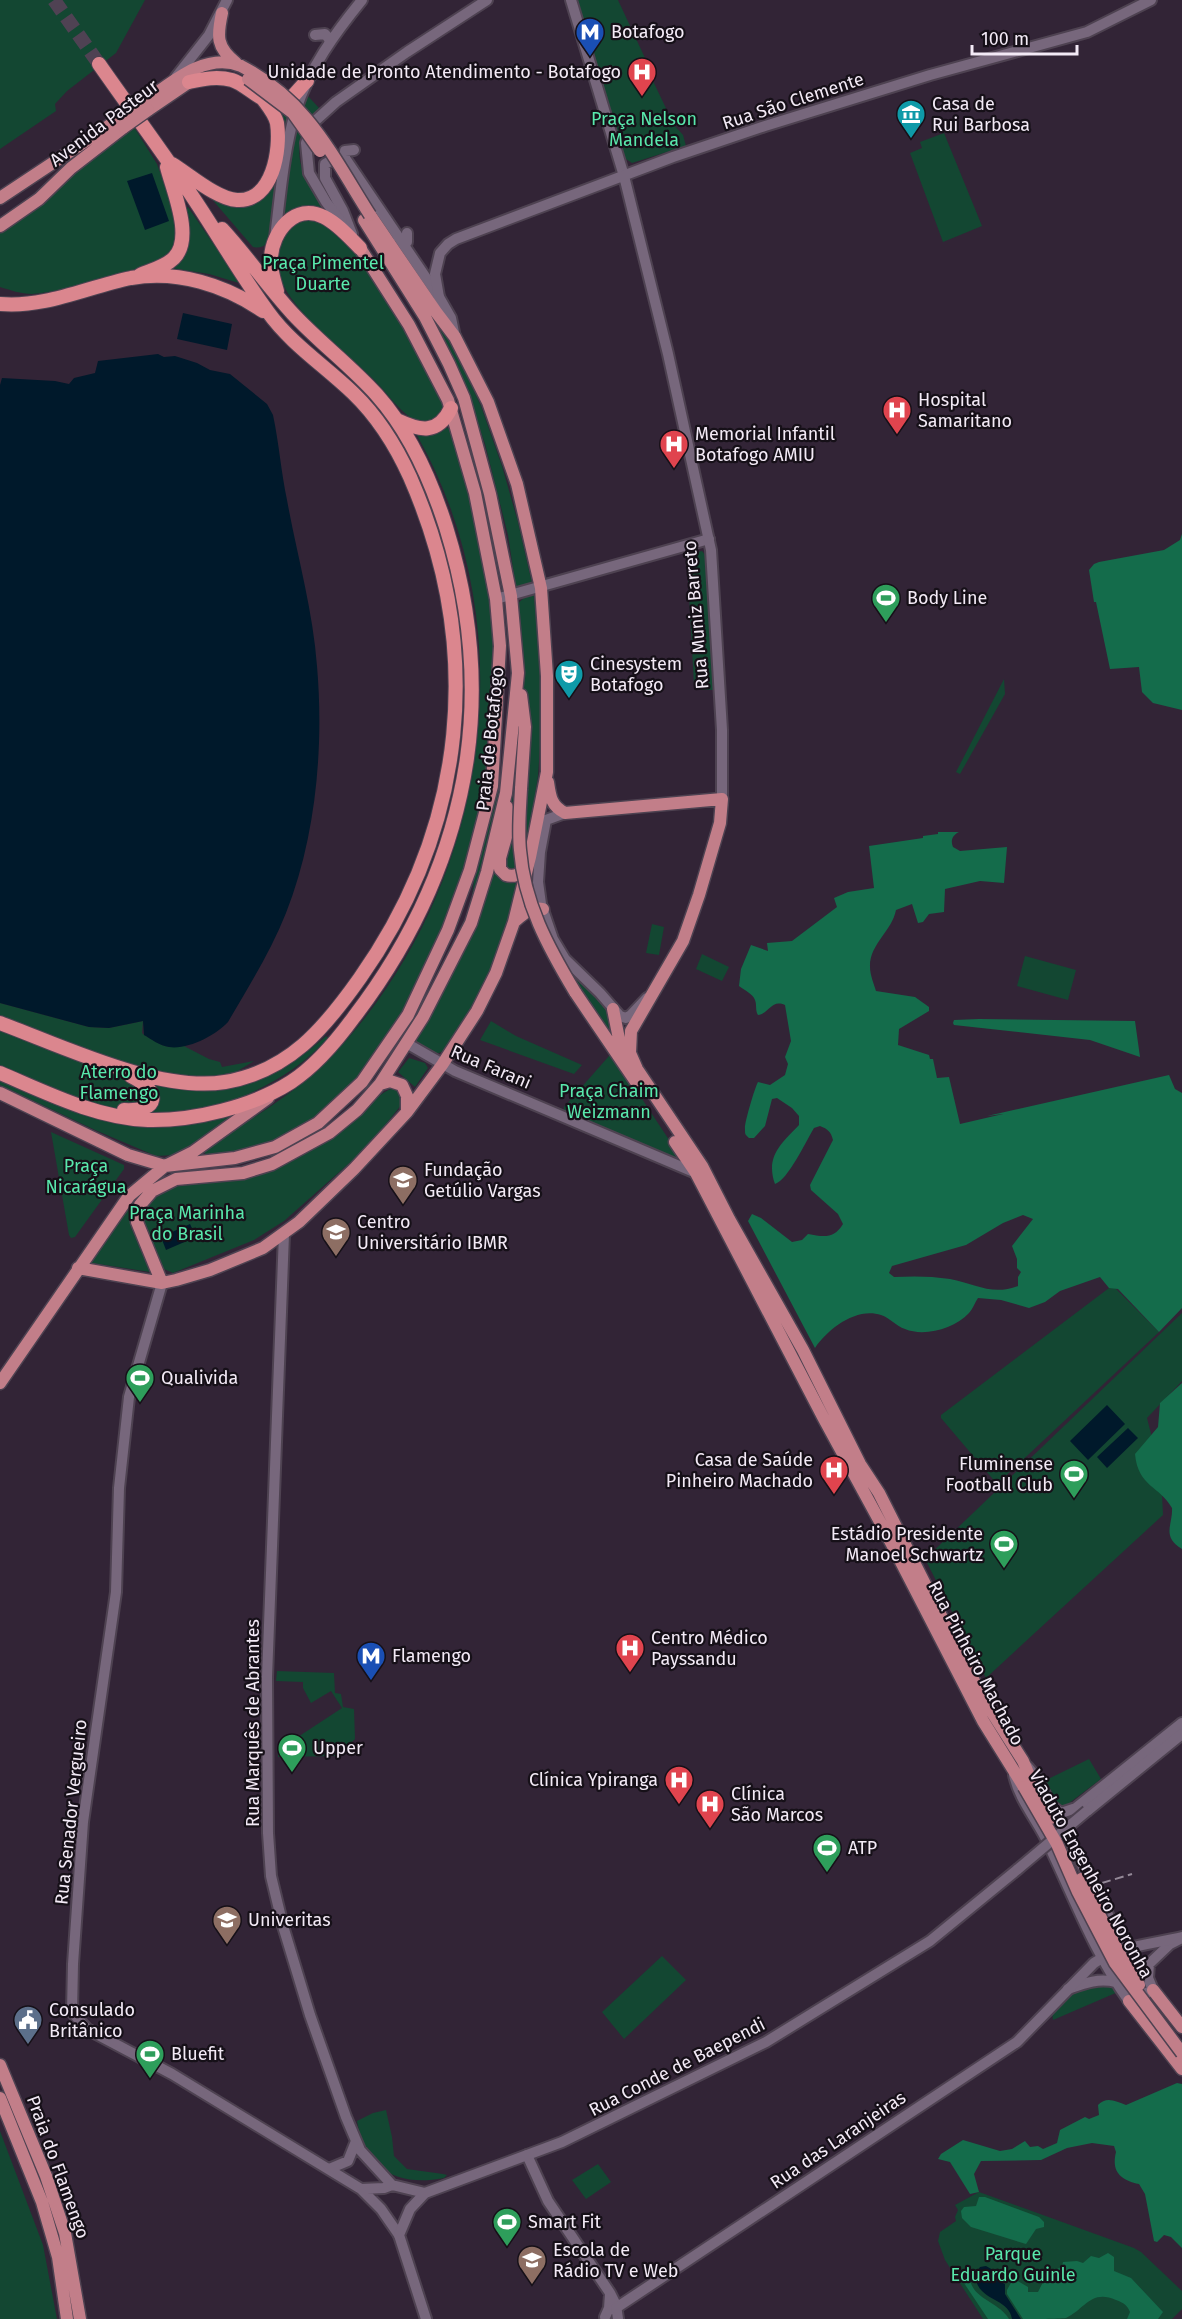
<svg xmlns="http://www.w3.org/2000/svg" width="1182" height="2319" font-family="'Fira Sans',sans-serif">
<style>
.green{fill:#134732}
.forest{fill:#146c4b;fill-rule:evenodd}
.water{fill:#00192b}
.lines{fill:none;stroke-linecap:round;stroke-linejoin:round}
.trunk-tunnel{stroke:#4f4253;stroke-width:14;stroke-dasharray:14 7;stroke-linecap:butt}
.tertiary-casing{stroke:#4e4251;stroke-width:14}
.secondary-casing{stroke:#4e4251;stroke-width:14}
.primary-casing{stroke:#4e4251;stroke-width:15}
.trunk-casing{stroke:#4e4251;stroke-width:16}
.tertiary{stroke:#77677c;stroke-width:10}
.secondary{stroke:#77677c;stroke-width:10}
.primary{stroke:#c27e89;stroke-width:12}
.trunk{stroke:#db868e;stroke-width:14}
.rail{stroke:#948998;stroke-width:2;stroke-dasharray:9 4.5;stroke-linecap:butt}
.secondary-bridge-casing{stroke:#4e4251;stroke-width:14;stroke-linecap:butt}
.primary-bridge-casing{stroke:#4e4251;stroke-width:15;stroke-linecap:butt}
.secondary-bridge{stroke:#77677c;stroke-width:10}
.primary-bridge{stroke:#c27e89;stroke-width:12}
.labels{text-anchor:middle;stroke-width:4.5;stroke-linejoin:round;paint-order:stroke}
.poi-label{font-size:18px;fill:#f3eaf6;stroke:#161018;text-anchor:start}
.street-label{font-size:18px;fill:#f3eaf6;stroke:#161018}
.park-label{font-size:18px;fill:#59e8ac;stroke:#161018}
</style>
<rect width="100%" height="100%" fill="#322436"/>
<path class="green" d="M0,0H145L116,53L67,91L55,104L56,111L0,149Z
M577,0H618L652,73L653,81L674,125L683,135L686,146L632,163L623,157Z
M307,95L319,108C284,152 301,175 330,215L283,218V206L297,123Z
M284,112L290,114L270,237C267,245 262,249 253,247L204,190L259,197L279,116Z
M134,127L157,164L180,225C181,235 177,247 169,254C150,269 57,293 32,294C21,294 10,290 0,287V231L83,164Z
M944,133L982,226L943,242L910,153L922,148L920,142Z
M188,207L239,281V283L209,274L171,268C190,246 195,237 185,209Z
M314,217L348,239L395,308L445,410L442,417L421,424C399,413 388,393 371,377C346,352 292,312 281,279C278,270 278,261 278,252C278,245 280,236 286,231C295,224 302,218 314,217Z
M406,272L444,326L481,406L502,466L518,522L532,583L516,588L508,535L485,444L472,406Z
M443,428H448L452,431C464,472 474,513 483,555C489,584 495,614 495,644C494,696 492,752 482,803C479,818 474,832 470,847C445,937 405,1030 340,1099C328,1112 311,1121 295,1130C274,1143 230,1160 205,1154L204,1150C241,1125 291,1096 322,1066C486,904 532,634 415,432Z
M702,551L706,556L715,689L713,690L698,689L694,686L687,557L690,554Z
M534,594L543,702L538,776L525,861L511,872L504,865L511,833V790L522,690L516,605L524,598Z
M1004,679L1005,694L960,774L956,772Z
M496,777L502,778L501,791L483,877L471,908L475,869Z
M497,862L520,878C514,900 510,924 502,946C488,983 465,1018 443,1051C434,1058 421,1048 415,1042L433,1011L471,936L492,869Z
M652,924L664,927L659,955L646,953Z
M702,954L729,967L722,981L696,969Z
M1025,956L1076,970L1068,1000L1017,986Z
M566,967L599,997L608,1009L620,1050Z
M0,1003L89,1027L109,1028L143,1021L142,1033L144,1035L162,1045L169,1047L184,1046L209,1059L220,1062L222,1067L254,1061L236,1072L224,1074L228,1088C267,1080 297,1062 326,1036L328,1038C301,1068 269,1086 232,1101L236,1116L175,1155L156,1156L95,1130L0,1085Z
M491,1021L516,1036L582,1065L574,1074L480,1040Z
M613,1055L683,1161L684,1164L564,1113V1107L609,1056Z
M409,1058L425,1063L428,1068L415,1087L398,1072Z
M392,1088L400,1090L402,1104L382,1129L354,1159L284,1221L254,1240L173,1273L164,1269C156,1252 136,1225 148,1205C167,1173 223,1184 254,1175C284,1167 311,1153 335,1134C354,1119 370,1099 392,1088Z
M51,1132L124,1165V1169L75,1237L71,1238L69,1235Z
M139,1195L130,1214L131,1227L150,1272L92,1263L91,1258Z
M1114,1287L1159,1332L997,1484L941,1418V1415L1109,1288Z
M1182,1313V1381L1147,1418L1161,1473L1163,1515L986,1678L925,1559Z
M277,1671L334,1673L335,1693L341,1694L343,1707L354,1709L355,1739L337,1756L278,1757V1750L342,1708L331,1691L311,1703L303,1688V1682L276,1681Z
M1089,1759L1101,1779L1064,1807L1056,1801L1046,1780Z
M662,1956L686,1980L624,2039L602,2012Z
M1093,1984L1112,1985L1118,1992L1053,2020L1052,2013C1064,1999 1076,1991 1093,1984Z
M386,2110L392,2137L394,2156L407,2169L443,2174L447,2175L444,2178C398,2187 365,2170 357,2121L373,2113Z
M0,2131L43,2245L57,2319H0Z
M598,2164L611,2182L586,2199L572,2180Z
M979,2192L1134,2248L1141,2252L1182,2291V2309L1172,2319H983L945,2260L938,2241L940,2232L956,2221L955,2217L958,2210L955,2205Z"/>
<path class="forest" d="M1182,534V710L1153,703L1142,692L1139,667L1110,669L1096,602H1094L1089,570L1094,564L1099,562L1164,550L1180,540Z
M938,832H959C953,835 950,840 953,847L960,851L1007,847L1004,883L980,881L945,889L944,912L929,914L923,922L918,923L912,904L896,910C892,931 869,945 870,967C870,975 874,984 876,991L915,997L929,1007V1011L899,1029L898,1045L929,1055L930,1059H933L937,1078L949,1077L960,1124L1003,1114L987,1116L1169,1075L1175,1089L1182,1093V1308L1159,1332L1118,1289L1109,1288L1100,1277L1060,1291L1045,1302L1029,1308L1001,1300L978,1298C975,1302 973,1309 969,1313C954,1329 924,1337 905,1329C896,1326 890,1318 881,1315C856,1307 828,1329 815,1348L748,1221L752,1214L761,1218L792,1242L802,1240L808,1234C824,1237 834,1239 843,1224L838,1214L811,1190L810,1185L833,1140C831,1132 828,1129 820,1126L814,1128C806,1141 788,1180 775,1184C765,1156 782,1143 799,1125V1116L792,1108L777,1098L772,1099L765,1126L754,1138H749C745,1134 745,1135 745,1129C744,1124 755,1087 758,1082L770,1085L785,1075L788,1064L785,1057L791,1041L785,1005C771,999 770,1013 758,1015C755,1010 757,1005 755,1000C753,994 744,990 739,986L741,969L751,945L768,951L767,943L792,941L837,907L834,898L848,892L874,888L869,846L923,838V836L938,834ZM1023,1215L1033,1219L1012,1246L1017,1259V1268L1021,1272L1018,1277V1286C992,1296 976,1284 950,1279C931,1276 913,1276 894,1277L889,1273L892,1266L966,1245L1003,1223Z
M979,1019L1135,1021L1140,1057L1090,1040L954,1025L953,1023L954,1020Z
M1182,1383V1549C1161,1536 1173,1525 1172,1508C1160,1486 1138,1487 1135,1454L1158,1427L1160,1403Z
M1177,2083L1182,2084V2248L1171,2237L1164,2235L1157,2242L1154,2241L1145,2194L1139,2184C1121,2180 1111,2172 1116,2152L1114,2146L1092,2143L1067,2148L1041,2160L981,2161L974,2174L979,2192L970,2194L950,2162L938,2159L941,2154L963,2140L1000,2151L1012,2149L1025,2141L1030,2147L1038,2146L1043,2149L1057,2143L1060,2130L1085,2117L1089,2119L1099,2115L1098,2105C1106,2096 1116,2101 1126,2105Z
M979,2197H985L1039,2217L1044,2222V2227L1036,2229L1026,2244L971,2227L962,2218L961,2211L964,2207L976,2206Z
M1108,2253L1114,2257V2271L1131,2278L1163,2312L1158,2319H1127L1130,2312C1127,2305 1124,2303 1116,2300C1091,2289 1085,2309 1066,2318C1058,2319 1033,2319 1023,2319L1007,2294V2290L1012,2281L1016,2280L1028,2287V2292H1038L1043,2282L1052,2279L1053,2272L1062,2266L1063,2262L1077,2261L1083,2263L1091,2256L1099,2258Z
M966,2273L970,2275C969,2299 999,2301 1009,2319H988L960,2277Z"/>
<path class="water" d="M152,173L169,221L145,230L127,181Z
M183,313L232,324L227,350L177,339Z
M158,354L164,357L175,356L197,363L210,370L230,374L267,404L273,415C279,443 281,472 287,500C297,555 313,610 317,666C324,747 316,837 286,913C271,951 249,986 228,1022C216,1035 188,1050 169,1047C160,1046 151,1039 144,1035L143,1021L109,1028L89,1027L0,1003V385L2,378L55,381L69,384L74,378L95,373L98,361Z
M190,1224L196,1237L166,1250L161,1237Z
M1107,1405L1125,1424L1088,1460L1070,1441Z
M1128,1428L1138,1438L1107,1468L1097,1457Z
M986,2266L993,2270L996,2280L1005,2284V2294L1021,2319H1012C1009,2297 977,2302 975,2275L980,2267Z"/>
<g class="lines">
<path class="trunk-tunnel" d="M54,0L99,64"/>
<g class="tertiary-casing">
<path id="tertiary" d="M571,0L624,176
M315,35L325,34L330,40L329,43
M176,77L209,35L227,0
M345,158V151L354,150
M352,234L343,211L325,178V164L336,158H345L439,297
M398,237L403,242H407V233
M275,238C280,197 284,148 296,110C309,69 335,33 362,0
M496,599L709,539
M408,1044L455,1071L696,1173
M284,1234L267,1677L268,1833L271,1876L283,1926L310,2015L346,2117L360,2150L392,2185
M162,1283L129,1397L119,1488L116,1592L83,1822L73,1964L72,2012L87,2029L172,2074L361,2189L381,2209L399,2235
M1028,1767L1036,1777L1126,1949
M1014,1775C1019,1798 1034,1816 1045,1837C1072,1892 1093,1951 1129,2001L1153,1990L1148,1978L1149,1964L1170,1944L1182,1938
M1053,1807L1061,1813L1076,1808L1182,1723
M1068,1989C1085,1983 1098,1978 1116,1982
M527,2155L548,2201L610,2293L616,2305L618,2319
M329,2169L348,2161L356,2141
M361,2189L384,2188L392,2185L425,2193
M605,2317L609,2308L610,2294"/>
</g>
<g class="secondary-casing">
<path id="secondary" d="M624,176L668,354L711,550L722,730V799
M346,228L326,202L309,173L306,143L315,121L336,102L407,52L487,0
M455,337L451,318L439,297L435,274L440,253L448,244L456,239L673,157L765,126L930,75L1087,32L1151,0
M565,813L546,820L540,852L538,882L541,904L553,939L565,959L600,993L620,1016L626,1018L631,1015L647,998
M1087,1811L1182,1734
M616,2308L1017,2042L1094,1963C1119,1946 1153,1944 1182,1937
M426,2319L399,2235L410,2209L425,2193L562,2142L766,2042L930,1941L1018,1869"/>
</g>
<g class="primary-casing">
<path id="primary" d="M222,13C217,36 216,47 236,63
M143,103C170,84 205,51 241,66
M148,110L195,78
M0,198L119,119
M0,226L39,199L71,168L124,127
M548,782C550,796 551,806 565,813L722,799L720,823L699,895L683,941L631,1031L630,1053L637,1069L702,1166L729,1219L803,1350L860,1464L879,1493L981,1695L1023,1761L1031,1780
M521,789L525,727L521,695
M507,807L508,830L500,858V869L506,875C517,878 523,872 527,863
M514,922C522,915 531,906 543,909
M575,992L636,1082
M613,1009L623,1059
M380,1084L390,1081L402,1085L407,1096V1112
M0,1093L128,1155L165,1166L235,1158L275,1147L318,1123L362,1082L408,1015L448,930L470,870L492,786L500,646L496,599L475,493L448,400L409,325L360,248
M675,1142L696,1173L823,1417L885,1531L983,1721L1024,1787
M78,1268L162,1283L176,1280L210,1270L263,1248L299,1222L354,1169L407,1112L442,1065L477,1011L496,973L514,922L530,857L547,772V676L541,588L517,484L488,402L455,337L436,312L370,215
M162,1283L137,1222L140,1205L152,1191L176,1179L243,1173L272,1164L329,1133L357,1110L380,1084L423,1017L471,923L487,872L506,793L518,673L511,596L490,494L464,398L449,364L425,317L364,220
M0,1383L129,1196L165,1166L193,1152L268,1098
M1153,1990L1182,2027
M1129,2001L1182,2069
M0,2065L46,2176L65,2233L80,2319
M0,2098L42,2202L58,2257L67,2319"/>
</g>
<g class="trunk-casing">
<path id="trunk" d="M189,82C203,79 217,76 232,80C249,85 267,111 287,101C294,97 300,87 307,81
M172,164C190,175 217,199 237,200C273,202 281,149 277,123C275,114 268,106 263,99
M140,275C151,270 165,267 174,258C194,238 173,191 167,167
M277,291C274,280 270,270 271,258C272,232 295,202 324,217C338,224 349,237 360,248
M0,304C46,308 87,287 131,278C178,270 225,285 263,311
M397,420C420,431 438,435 451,408
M0,1023C62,1046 159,1093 225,1082C289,1071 324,1029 360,978C467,826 485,648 410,477C396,446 378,417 353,393C325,366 291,344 268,312C242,277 220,238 196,202C165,155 131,110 99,64
M0,1073C47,1093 96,1118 148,1120C193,1121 252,1107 291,1082C314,1067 338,1039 354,1017C413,940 453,854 467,758C478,680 469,601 446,527C431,480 410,432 377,395C351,366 319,342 293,314C268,287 247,256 222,229
M124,1110C160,1112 161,1091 131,1076"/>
</g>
<use href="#tertiary" class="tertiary"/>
<use href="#secondary" class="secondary"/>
<use href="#primary" class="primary"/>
<use href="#trunk" class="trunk"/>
<path class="rail" d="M1102,1883L1132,1874"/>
<g class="secondary-bridge-casing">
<path id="secondary-bridge" d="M1018,1869L1087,1811"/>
</g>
<g class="primary-bridge-casing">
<path id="primary-bridge" d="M241,66C307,100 332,155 370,215
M248,79L293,113L320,151
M119,119L143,103
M124,127L148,110
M521,789C520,809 518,830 520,850C524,903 548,947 575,992
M1031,1780L1051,1818
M1024,1787L1057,1844L1078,1892L1115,1963L1182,2053
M1081,1879L1119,1953L1139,1985"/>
</g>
<use href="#secondary-bridge" class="secondary-bridge"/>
<use href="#primary-bridge" class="primary-bridge"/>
</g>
<defs>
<g id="metro-pin" transform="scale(1.5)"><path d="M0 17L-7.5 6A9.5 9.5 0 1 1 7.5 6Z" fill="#1a4fb4" stroke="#161018"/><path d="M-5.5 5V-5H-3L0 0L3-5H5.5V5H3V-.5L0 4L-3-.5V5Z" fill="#fff"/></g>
<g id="hospital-pin" transform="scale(1.5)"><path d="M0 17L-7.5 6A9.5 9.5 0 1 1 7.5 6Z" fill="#e0444e" stroke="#161018"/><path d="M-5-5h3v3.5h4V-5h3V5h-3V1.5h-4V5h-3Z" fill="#fff"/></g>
<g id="museum-pin" transform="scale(1.5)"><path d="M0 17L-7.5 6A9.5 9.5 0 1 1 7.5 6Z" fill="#0f9aa8" stroke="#161018"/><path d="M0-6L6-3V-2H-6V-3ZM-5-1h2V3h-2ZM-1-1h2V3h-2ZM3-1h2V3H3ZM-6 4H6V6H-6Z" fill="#fff"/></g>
<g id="stadium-pin" transform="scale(1.5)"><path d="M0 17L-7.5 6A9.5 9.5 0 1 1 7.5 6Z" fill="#2e9e5b" stroke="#161018"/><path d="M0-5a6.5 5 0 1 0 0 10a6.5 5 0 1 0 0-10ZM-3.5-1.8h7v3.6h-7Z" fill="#fff"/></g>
<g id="theatre-pin" transform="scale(1.5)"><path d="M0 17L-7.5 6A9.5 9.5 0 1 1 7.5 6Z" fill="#0f9aa8" stroke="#161018"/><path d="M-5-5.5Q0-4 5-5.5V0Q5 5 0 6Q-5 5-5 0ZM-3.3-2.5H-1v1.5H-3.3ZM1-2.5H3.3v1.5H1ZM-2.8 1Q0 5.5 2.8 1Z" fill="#fff"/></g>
<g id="university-pin" transform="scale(1.5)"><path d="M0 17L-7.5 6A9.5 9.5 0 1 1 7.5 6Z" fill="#8d6e63" stroke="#161018"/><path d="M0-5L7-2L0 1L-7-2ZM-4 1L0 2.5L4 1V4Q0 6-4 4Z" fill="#fff"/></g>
<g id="civic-pin" transform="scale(1.5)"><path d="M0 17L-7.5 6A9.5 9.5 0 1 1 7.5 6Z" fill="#5c6f8a" stroke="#161018"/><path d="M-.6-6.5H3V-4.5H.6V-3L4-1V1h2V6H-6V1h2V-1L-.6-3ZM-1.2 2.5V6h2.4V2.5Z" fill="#fff"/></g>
</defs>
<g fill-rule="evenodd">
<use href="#metro-pin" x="590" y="32"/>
<use href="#hospital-pin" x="642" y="72"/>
<use href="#museum-pin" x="911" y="114"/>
<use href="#hospital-pin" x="897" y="410"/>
<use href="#hospital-pin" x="674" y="444"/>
<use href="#stadium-pin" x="886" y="598"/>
<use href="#theatre-pin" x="569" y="674"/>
<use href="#university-pin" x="403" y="1180"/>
<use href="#university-pin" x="336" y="1232"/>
<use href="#stadium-pin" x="140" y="1378"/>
<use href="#hospital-pin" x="834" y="1470"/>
<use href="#stadium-pin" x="1074" y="1474"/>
<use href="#stadium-pin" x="1004" y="1544"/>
<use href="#hospital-pin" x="630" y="1648"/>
<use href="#metro-pin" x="371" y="1656"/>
<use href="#stadium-pin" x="292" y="1748"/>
<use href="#hospital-pin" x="679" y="1780"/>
<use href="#hospital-pin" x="710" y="1804"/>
<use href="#stadium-pin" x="827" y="1848"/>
<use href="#university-pin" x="227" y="1920"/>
<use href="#civic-pin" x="28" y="2020"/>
<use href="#stadium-pin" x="150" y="2054"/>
<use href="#stadium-pin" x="507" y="2222"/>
<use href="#university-pin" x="532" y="2260"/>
</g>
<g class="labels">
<g class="poi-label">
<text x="611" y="38">Botafogo</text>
<text x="621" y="78" text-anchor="end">Unidade de Pronto Atendimento - Botafogo</text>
<text x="932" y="110">Casa de<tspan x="932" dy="21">Rui Barbosa</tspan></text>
<text x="918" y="406">Hospital<tspan x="918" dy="21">Samaritano</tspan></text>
<text x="695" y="440">Memorial Infantil<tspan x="695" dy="21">Botafogo AMIU</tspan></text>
<text x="907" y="604">Body Line</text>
<text x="590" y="670">Cinesystem<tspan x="590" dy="21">Botafogo</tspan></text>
<text x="424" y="1176">Fundação<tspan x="424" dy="21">Getúlio Vargas</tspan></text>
<text x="357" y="1228">Centro<tspan x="357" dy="21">Universitário IBMR</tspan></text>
<text x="161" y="1384">Qualivida</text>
<text x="813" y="1466" text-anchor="end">Casa de Saúde<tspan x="813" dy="21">Pinheiro Machado</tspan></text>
<text x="1053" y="1470" text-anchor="end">Fluminense<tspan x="1053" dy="21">Football Club</tspan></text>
<text x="983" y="1540" text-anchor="end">Estádio Presidente<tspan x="983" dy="21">Manoel Schwartz</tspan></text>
<text x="651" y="1644">Centro Médico<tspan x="651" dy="21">Payssandu</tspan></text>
<text x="392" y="1662">Flamengo</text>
<text x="313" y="1754">Upper</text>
<text x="658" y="1786" text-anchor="end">Clínica Ypiranga</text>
<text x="731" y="1800">Clínica<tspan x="731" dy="21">São Marcos</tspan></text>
<text x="848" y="1854">ATP</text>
<text x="248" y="1926">Univeritas</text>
<text x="49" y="2016">Consulado<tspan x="49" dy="21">Britânico</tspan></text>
<text x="171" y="2060">Bluefit</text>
<text x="528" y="2228">Smart Fit</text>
<text x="553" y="2256">Escola de<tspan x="553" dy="21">Rádio TV e Web</tspan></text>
</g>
<g class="street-label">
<text transform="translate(793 101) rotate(-18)" y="6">Rua São Clemente</text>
<text transform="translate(104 123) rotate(-37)" y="6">Avenida Pasteur</text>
<text transform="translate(696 615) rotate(-95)" y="6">Rua Muniz Barreto</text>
<text transform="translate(490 739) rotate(-84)" y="6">Praia de Botafogo</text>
<text transform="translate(491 1067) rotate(23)" y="6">Rua Farani</text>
<text transform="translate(976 1663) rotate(62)" y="6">Rua Pinheiro Machado</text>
<text transform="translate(253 1723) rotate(-90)" y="6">Rua Marquês de Abrantes</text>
<text transform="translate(71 1812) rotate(-84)" y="6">Rua Senador Vergueiro</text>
<text transform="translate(1091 1874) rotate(61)" y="6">Viaduto Engenheiro Noronha</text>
<text transform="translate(677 2067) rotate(-27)" y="6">Rua Conde de Baependi</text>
<text transform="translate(838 2140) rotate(-34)" y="6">Rua das Laranjeiras</text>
<text transform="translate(58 2167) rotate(70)" y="6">Praia do Flamengo</text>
</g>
<g class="park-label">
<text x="644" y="125">Praça Nelson<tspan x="644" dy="21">Mandela</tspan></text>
<text x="323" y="269">Praça Pimentel<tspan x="323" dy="21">Duarte</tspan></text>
<text x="119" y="1078">Aterro do<tspan x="119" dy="21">Flamengo</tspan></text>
<text x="609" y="1097">Praça Chaim<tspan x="609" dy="21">Weizmann</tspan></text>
<text x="86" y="1172">Praça<tspan x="86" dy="21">Nicarágua</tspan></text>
<text x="187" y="1219">Praça Marinha<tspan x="187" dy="21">do Brasil</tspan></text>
<text x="1013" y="2260">Parque<tspan x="1013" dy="21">Eduardo Guinle</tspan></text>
</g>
</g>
<path d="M972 45v9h105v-9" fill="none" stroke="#f3eaf6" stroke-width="3"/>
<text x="981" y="45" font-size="18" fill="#f3eaf6" stroke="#161018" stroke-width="4.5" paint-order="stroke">100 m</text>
</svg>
